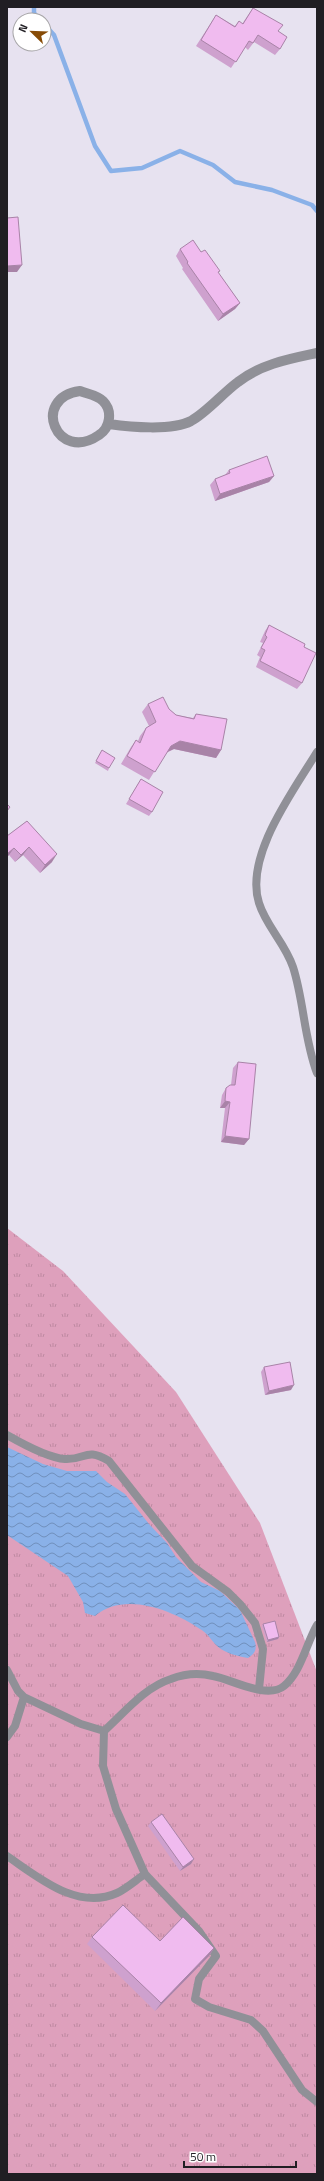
<svg xmlns="http://www.w3.org/2000/svg" width="324" height="2181" font-family="'Titillium Web',sans-serif">
<style>
.grass{fill:url(#grass-tufts)}
.water{fill:url(#water-waves)}
.lines{fill:none;stroke-linecap:round;stroke-linejoin:round}
.stream{stroke:#8ab1e8;stroke-width:4.5}
.lane{stroke:#909097;stroke-width:8}
.street{stroke:#909097;stroke-width:10}
.wall{fill:#cea1ce}
.shaded-wall{fill:#a883a7}
.building{fill:#f0bbef;stroke:#a883a7}
</style>
<defs>
<pattern id="grass-tufts" width="24" height="20" patternUnits="userSpaceOnUse"><rect width="24" height="20" fill="#dea0bc"/><path d="M3 7l-1-3M5 7V3M7 7l1-3M15 17l-1-3M17 17v-4M19 17l1-3" fill="none" stroke="#be89a1"/></pattern>
<pattern id="water-waves" width="16" height="10" patternUnits="userSpaceOnUse"><rect width="16" height="10" fill="#8ab1e8"/><path d="M0 5q4-4 8 0t8 0" fill="none" stroke="#708fbc"/></pattern>
</defs>
<rect width="100%" height="100%" fill="#e7e2f0"/>
<path class="grass" d="M7,1228L63,1271L176,1392L260,1523L317,1672V2174H7Z"/>
<path class="water" d="M7,1447L43,1464L67,1471H96L107,1482L125,1494L149,1524L167,1543L176,1557L201,1582L220,1591L240,1610L255,1642C257,1649 255,1654 248,1658C237,1656 223,1653 215,1644C210,1638 207,1633 200,1629C172,1610 124,1591 95,1616L85,1613L83,1602L68,1576L7,1535Z"/>
<g class="lines">
<path class="stream" d="M34,7V13L40,20
M44,24L54,35L95,146L111,171L142,168L180,151L213,165L235,182L272,190L312,205L317,211"/>
<path class="lane" d="M317,752C294,790 244,856 259,903C266,926 285,943 293,967C304,1001 304,1039 317,1073
M7,1435C21,1443 49,1458 65,1459C87,1460 85,1447 109,1461L192,1566L228,1592L240,1604L255,1623L263,1649L259,1689
M7,1670L18,1691L24,1697L15,1726L7,1737
M24,1697L81,1724L104,1731L103,1766L116,1809L145,1874L199,1931L216,1956L199,1979L195,1999L209,2007L251,2020L263,2031L302,2090L317,2102
M104,1731C124,1713 145,1687 171,1679C184,1674 200,1673 213,1676C231,1679 267,1700 284,1686C301,1672 306,1644 317,1625
M7,1856C38,1877 77,1911 117,1893C126,1889 136,1880 145,1874"/>
<path class="street" d="M80,391C88,394 97,395 103,401C113,411 110,428 99,435C57,464 30,398 80,391Z
M109,424C130,427 172,431 191,421C207,412 223,393 238,382C261,364 289,359 317,353"/>
</g>
<path class="wall" d="M253,8L278,31L280,49L275,55L254,42L248,50L245,47L231,68L196,46L216,15L235,26L239,21L242,24Z
M180,249L218,273L240,303L235,309L218,321L182,269L183,268L176,256Z
M229,470L274,476L269,482L215,501L210,485L215,479L225,475Z
M269,625L304,647L302,683L297,689L256,667L260,657L257,655L263,643L260,642L265,631Z
M148,704L169,709L176,715L193,718L196,714L221,750L216,758L174,749L166,753L149,780L121,764L131,747L136,740L138,741L140,736L146,728L149,726L142,712Z
M102,750L109,768L108,771L95,763Z
M141,779L152,812L149,816L126,804Z
M27,821L52,862L40,873L23,855L15,862L9,855L7,857V836Z
M238,1062L249,1139L244,1145L221,1142L225,1108H220L222,1095L226,1088L231,1085L233,1068Z
M264,1367L291,1390L265,1395L261,1372Z
M317,1374V1382L316,1376Z
M263,1624L279,1637L278,1639L267,1642L262,1626Z
M151,1822L191,1864L180,1871L148,1826Z
M92,1937L160,1941L214,1948L209,1956L155,2011L87,1944Z"/>
<path class="shaded-wall" d="M22,265L17,272H7V266Z
M240,303L235,309L218,321L223,314Z
M274,476L269,482L215,501L220,494Z
M180,741L221,750L216,758L174,749L165,753L171,746Z
M29,847L23,855L15,862L21,855Z
M14,848L9,855L7,857V854Z
M57,854L52,862L40,873L45,865Z
M225,1101L230,1102L225,1108H220Z
M225,1136L249,1139L244,1145L221,1142Z
M294,1385L291,1390L265,1395L269,1391Z
M279,1637L278,1639L267,1642L268,1640Z
M194,1859L191,1864L180,1871L183,1867Z
M214,1948L209,1956L155,2011L161,2003Z"/>
<path class="building" d="M253,8L283,25L278,31L287,37L280,49L258,35L253,43L249,41L236,62L201,40L216,15L235,27L239,21L243,24Z
M18,217L22,265L7,266V218Z
M193,240L201,252L205,250L220,271L218,272L240,303L223,314L187,263L188,262L180,249Z
M267,456L274,476L220,494L215,479L230,473L229,470Z
M269,625L305,644L304,647L316,653L302,683L260,661L265,650L261,648L267,637L265,635Z
M163,697L169,709L176,715L194,719L196,714L227,719L221,750L180,741L171,746L155,772L127,756L136,740L140,743L146,728L156,722L148,704Z
M102,750L115,758L109,768L96,761Z
M141,779L163,792L152,812L129,799Z
M7,804L10,807L7,811Z
M27,821L57,854L45,865L29,847L21,855L14,848L7,854V836Z
M238,1062L256,1064L249,1139L225,1136L230,1102L225,1101L226,1088L230,1085H235Z
M290,1362L294,1385L269,1391L264,1367Z
M275,1621L279,1637L268,1640L263,1624Z
M162,1814L194,1859L183,1867L151,1822Z
M123,1905L160,1941L183,1917L214,1948L161,2003L92,1937Z"/>
<rect width="324" height="2181" fill="none" stroke="#201e23" stroke-width="16"/>
<g transform="translate(32 32) rotate(293)"><circle r="19" fill="#ffffff" stroke="#a6a5a7"/>
<path d="M0-3L7 15L0 10L-7 15Z" fill="#874b06"/>
<text y="-6" font-size="11" font-weight="bold" text-anchor="middle" fill="#201e23">N</text>
</g>
<path d="M184 2161v6h112v-6" fill="none" stroke="#201e23" stroke-width="2"/>
<text x="190" y="2161" font-size="12" fill="#201e23" stroke="#ffffff" stroke-width="3" paint-order="stroke">50 m</text>
</svg>
